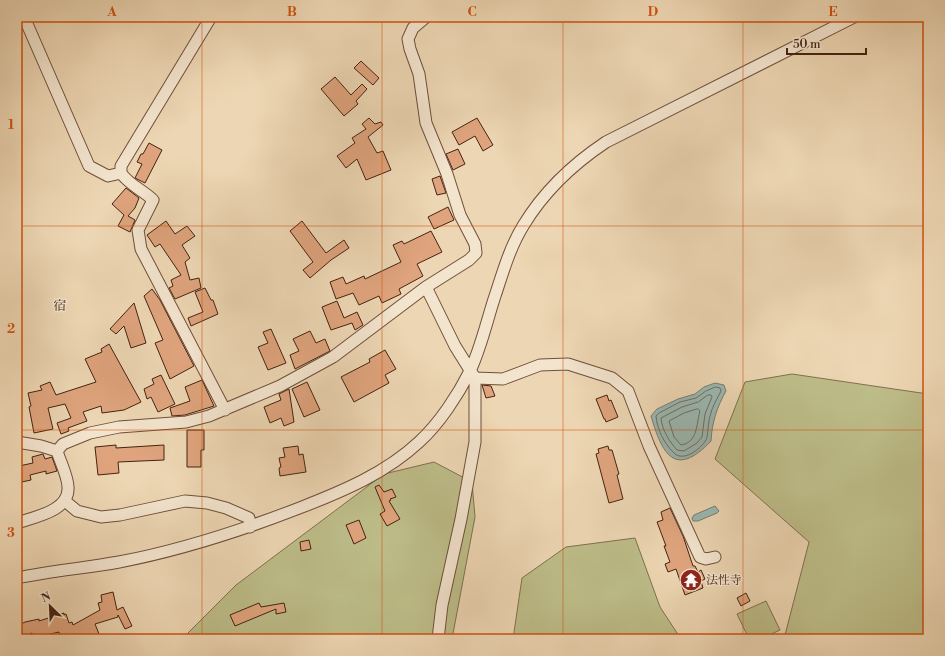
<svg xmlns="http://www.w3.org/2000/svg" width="945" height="656" font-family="'Libre Bodoni','Noto Serif JP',serif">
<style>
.green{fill:#bdbd89;stroke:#81704d}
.water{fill:#9ab8b2;stroke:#787c72}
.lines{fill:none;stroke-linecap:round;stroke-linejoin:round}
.shore{stroke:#706d62;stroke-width:1}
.building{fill:#dfa47d;stroke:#452211}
.minor-casing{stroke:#6f4f3a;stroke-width:13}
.minor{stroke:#f3e4ce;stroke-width:11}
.grid{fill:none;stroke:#d0510d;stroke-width:1;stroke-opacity:0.55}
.labels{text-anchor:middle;stroke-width:3;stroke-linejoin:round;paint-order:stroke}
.poi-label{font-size:12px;fill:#452211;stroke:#f3e4ce;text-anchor:start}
.neighbourhood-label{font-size:13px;fill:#452211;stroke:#f3e4ce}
.neatline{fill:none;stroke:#d0510d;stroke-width:1.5}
.grid-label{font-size:13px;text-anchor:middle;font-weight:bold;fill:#d0510d}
</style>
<rect width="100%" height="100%" fill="#edd6b3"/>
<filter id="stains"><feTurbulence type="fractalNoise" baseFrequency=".005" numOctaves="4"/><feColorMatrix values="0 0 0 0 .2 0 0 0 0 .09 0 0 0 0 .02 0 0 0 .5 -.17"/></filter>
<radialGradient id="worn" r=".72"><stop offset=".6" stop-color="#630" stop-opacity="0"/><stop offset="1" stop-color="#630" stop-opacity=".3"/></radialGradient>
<path class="green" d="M792,374L928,394V639H784L809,542L715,459L745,382Z
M434,462L472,482L475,517L452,639H182L236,585L384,474Z
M635,538L660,607L681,639H513L522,578L566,547Z
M766,601L780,630L761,639H749L737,614Z"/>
<path class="water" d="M715,383L724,385L726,391C717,407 712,422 711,441C675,479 662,454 651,416L657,409L678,399L695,394L704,387Z
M715,506L719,511L717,513L698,521H693L692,518L694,515Z"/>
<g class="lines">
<path class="shore" d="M716,387L720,388L721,391C717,399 712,407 710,416C708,422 708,437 706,440C700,450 682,463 673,452C664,443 657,429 656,416L659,413L680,402L696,398L706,391Z
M708,395H711L712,397L705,414L702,437L697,443L684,451L677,450C669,441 662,430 661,418L682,407L698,402Z
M698,409L700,411C696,425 698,442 681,445L674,437L669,421L684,413Z"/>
</g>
<path class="building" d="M361,61L379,78L373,85L354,68Z
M335,77L351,95L362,84L367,89L356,101L358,104L344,116L321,89Z
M369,118L375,124L381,122L383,125L368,137L377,153L383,151L391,170L366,180L357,159L346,168L337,156L355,143L352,138L366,129L362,124Z
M477,118L493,145L483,151L475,136L459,145L452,132Z
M149,143L162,150L145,183L135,178L142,164L137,162L141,154H143Z
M458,149L465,164L453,170L446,154Z
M440,176L446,193L437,195L432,179Z
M126,188L139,198L135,208L128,216L135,220L130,232L118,226L124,215L112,204Z
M448,207L454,220L434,229L428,217Z
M166,221L175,234L187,226L195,236L182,245L190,258L185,262L190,280L199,278L201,288L175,299L169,288L173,286L171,280L181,275L160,244L155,247L147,235Z
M302,221L326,253L344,240L349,248L331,260L310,278L303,270L313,262L290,231Z
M431,231L442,252L417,264L423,276L399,289L401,294L382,303L379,296L359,305L353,293L336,299L330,282L343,277L346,284L364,276L365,279L401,262L393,245L402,241L404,244Z
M205,288L211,300H213L218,314L191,326L188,318L203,312L195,292Z
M152,289L160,300L194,366L170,379L155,343L163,340L144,296Z
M337,301L344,318L357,312L363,325L355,330L352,323L331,330L322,307Z
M134,303L146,343L131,348L124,326L116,334L110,329Z
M271,329L286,363L268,370L258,347L268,343L263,332Z
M310,331L316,343L325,339L330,351L295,369L290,355L299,351L293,339Z
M109,344L141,402L124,410L102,413L101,406L83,412L87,421L68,428L69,431L61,434L57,423L71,418L65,404L48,408L53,429L34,433L29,407L31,406L28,393L42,390L40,386L50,382L56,395L96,382L85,359L102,352L101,349Z
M385,350L396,369L385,375L389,383L354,402L341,377L370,362L369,359Z
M161,375L175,404L158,412L151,397L147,399L144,389L154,384L152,379Z
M202,380L214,406L185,415L172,416L170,408L190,401L185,387Z
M307,382L320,410L304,417L292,389Z
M482,385L491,386L495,396L486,398Z
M289,389L294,422L284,426L281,418L270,423L264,407L281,400L279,394Z
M607,395L609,401L611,400L618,417L606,422L605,419H604L596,399Z
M187,430H204V450H201V467H187Z
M116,445V448L164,445V460L118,462L119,473L98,475L95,447Z
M298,446L299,455L303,454L306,472L280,476L279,468L281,467L279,458L285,457L283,448Z
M608,446L609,450H612L619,474L617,475L623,499L609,503L596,454L599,453L598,449Z
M43,454L45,459L52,457L57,471L46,474V471L30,475L31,480L17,483V472L20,471L19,466L33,463L32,457Z
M379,485L384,492L392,489L396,497L390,499L391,500L389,501L400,519L387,526L380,514L385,511L375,487Z
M670,508L683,536L693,566H695L698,572L701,570L705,579L701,581L703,588L685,595L676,569L668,572L665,564L670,562L664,546H666L657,522L663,520L661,512Z
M359,520L366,538L354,544L346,525Z
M309,540L311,549L301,551L300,542Z
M113,592L117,610L123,607L132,626L125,629L118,615V617L95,624L101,639H61L59,632L33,638L32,633L20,639H17V626L25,622L39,619V621L64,613V615L66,614L69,623L72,622L73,625L100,610L98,603L102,602L101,595Z
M746,593L750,601L741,606L737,598Z
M259,603L261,607L284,603L286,612L276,614V609L235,626L230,615Z"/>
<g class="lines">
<g class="minor-casing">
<path id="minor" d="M24,17L89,166L108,176L121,173
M211,17L121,166V173C129,185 143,190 153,200L138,230L141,249L225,410
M426,287L455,346L475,378V442L461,519L442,605L438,639
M475,378L503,379L540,365L568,364L612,378L628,391L649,446L700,557L706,559L715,557
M17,442L41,446L57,451
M65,501L77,511L101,517L120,515L185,501L207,503L226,508L249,518L250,527
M17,523C34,517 70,511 68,487C68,477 60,461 57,451L63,444L90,433L119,427L186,422L209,416L280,386L333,357L426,287L469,260L476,253L475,244L460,215L447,174L426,123L419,74L410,49L408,39L413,28L426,17
M17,578C51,571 85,568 119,562C182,550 243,530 302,507C343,491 386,473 419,442C439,424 458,395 470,371C481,348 487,320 495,296C503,272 510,247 523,226C544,191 573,164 606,142L854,17"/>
</g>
<use href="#minor" class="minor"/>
</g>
<path class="grid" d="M202,17V639M382,17V639M563,17V639M743,17V639M17,226H928M17,430H928"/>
<defs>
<g id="temple-disc" transform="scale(1.15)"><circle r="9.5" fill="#8f2418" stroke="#f3e4ce"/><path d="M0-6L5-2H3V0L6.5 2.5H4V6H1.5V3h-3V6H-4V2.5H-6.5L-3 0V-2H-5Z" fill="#fff"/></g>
</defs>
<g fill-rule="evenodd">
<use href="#temple-disc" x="691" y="580"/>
</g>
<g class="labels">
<g class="poi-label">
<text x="706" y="584">法性寺</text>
</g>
<g class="neighbourhood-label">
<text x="60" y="310">宿</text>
</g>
</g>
<rect width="945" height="656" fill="none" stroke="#edd6b3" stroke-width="44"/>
<g transform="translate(50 606) rotate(336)" stroke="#f3e4ce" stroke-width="3" paint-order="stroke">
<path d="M0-3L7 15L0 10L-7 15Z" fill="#452211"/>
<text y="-6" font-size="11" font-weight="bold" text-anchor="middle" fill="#452211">N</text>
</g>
<path d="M787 48v6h79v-6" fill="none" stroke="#452211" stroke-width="2"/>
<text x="793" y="48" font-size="12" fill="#452211" stroke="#f3e4ce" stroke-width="3" paint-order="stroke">50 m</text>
<rect x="22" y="22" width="901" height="612" class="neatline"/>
<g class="grid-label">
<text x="112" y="16">A</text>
<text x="292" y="16">B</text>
<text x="472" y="16">C</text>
<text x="653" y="16">D</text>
<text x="833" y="16">E</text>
<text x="11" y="129">1</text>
<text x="11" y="333">2</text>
<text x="11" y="537">3</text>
</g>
<rect width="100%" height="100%" filter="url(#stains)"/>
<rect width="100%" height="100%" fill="url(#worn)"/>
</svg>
